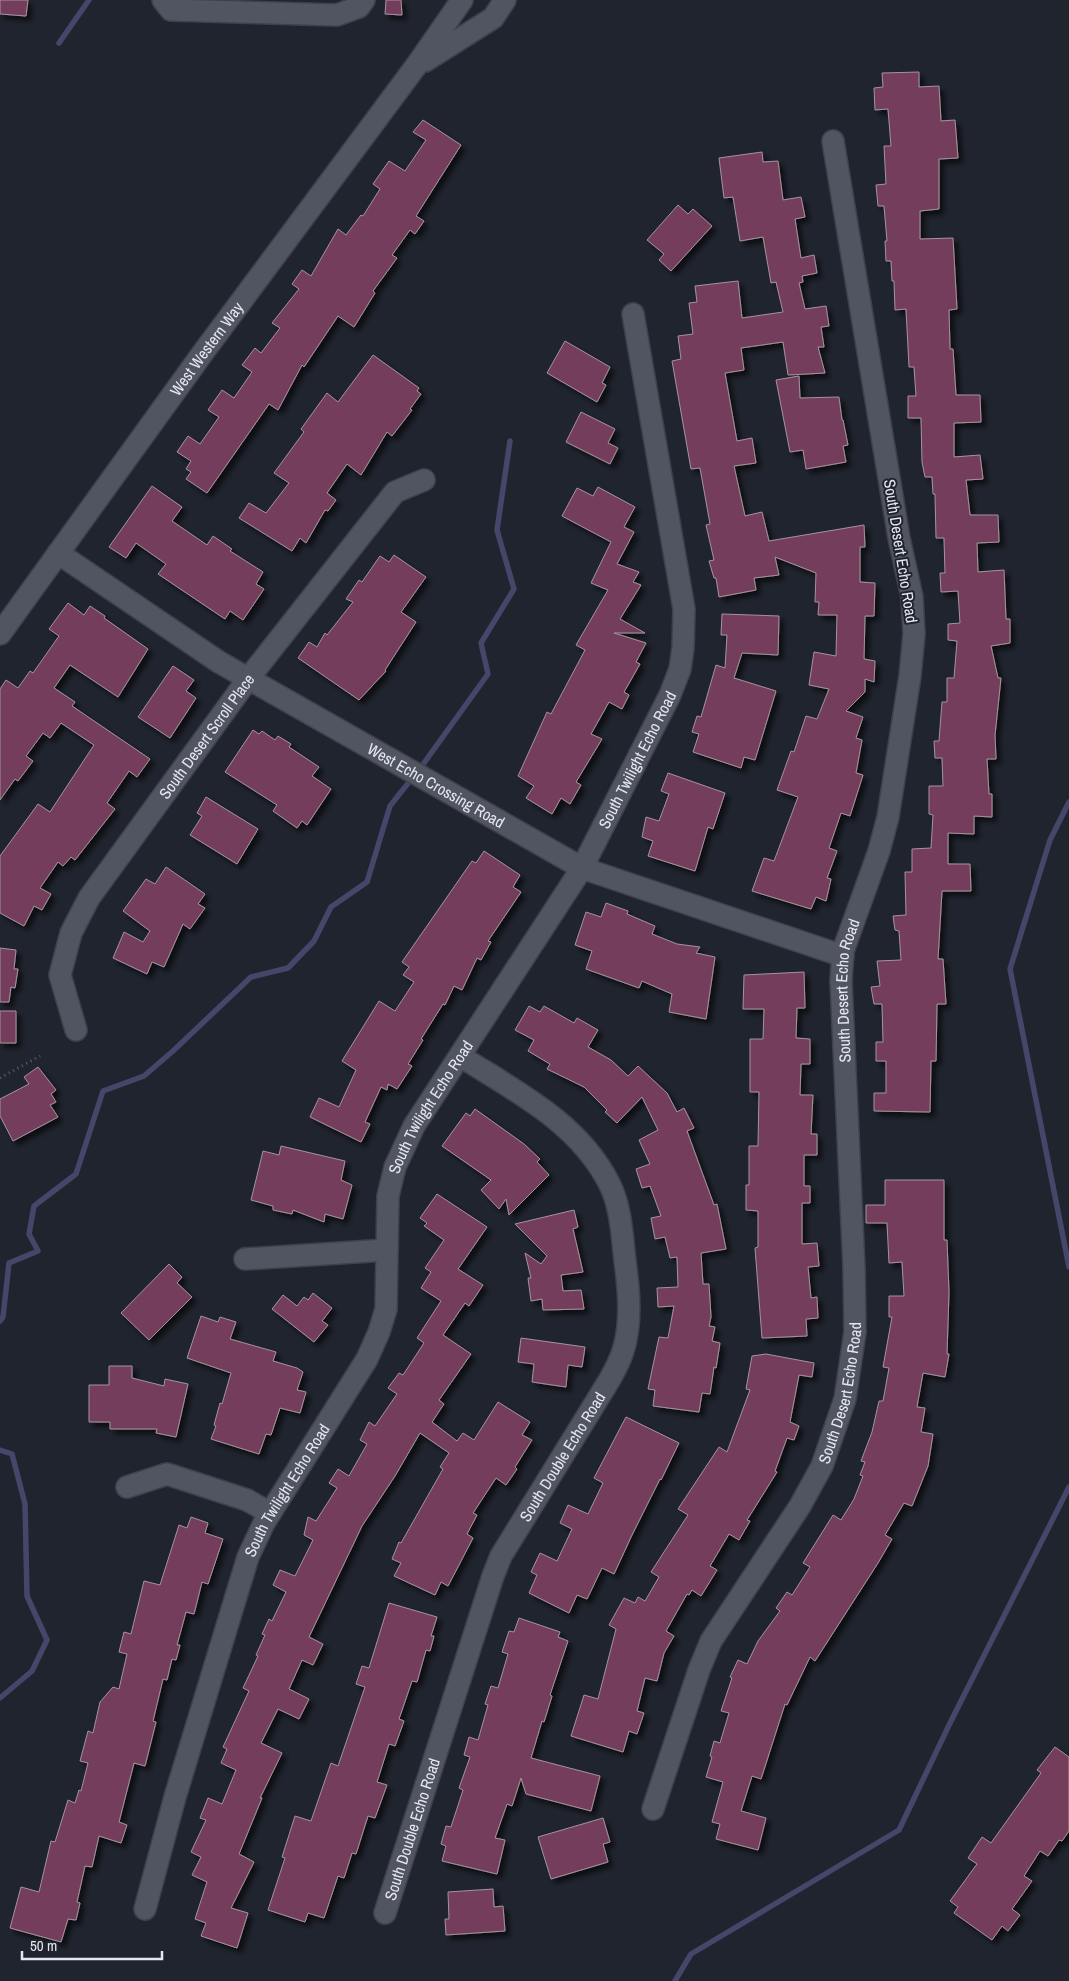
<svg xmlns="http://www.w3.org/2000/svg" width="1069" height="1981" font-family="'Archivo Narrow',sans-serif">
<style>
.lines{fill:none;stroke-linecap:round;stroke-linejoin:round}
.stream{stroke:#444769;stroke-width:5.5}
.building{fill:#753d5c;stroke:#a3949b;filter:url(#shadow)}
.street-casing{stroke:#3e414a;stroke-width:24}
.path{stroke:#5c6069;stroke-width:3;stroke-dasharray:1 4;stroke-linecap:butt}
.street{stroke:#515561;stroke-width:21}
.labels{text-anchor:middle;stroke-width:4;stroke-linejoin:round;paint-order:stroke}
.street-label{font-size:16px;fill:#e4e7ef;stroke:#20242e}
</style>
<defs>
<filter id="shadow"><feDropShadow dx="4.5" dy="4.5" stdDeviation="2.5" flood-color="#0009"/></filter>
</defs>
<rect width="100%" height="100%" fill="#20242e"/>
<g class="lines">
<path class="stream" d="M59,43L89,0
M419,770L488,674L481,643L514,589L497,530L510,441
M1069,802L1050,840L1010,969L1069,1267
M0,1321L3,1317L9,1263L38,1251L29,1234L34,1206L76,1174L103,1091L144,1076L173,1051L251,977L288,968L314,941L331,907L367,882L390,806L413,777
M0,1450L12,1454L25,1504L27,1596L47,1640L32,1671L0,1698
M675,1981L691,1954L899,1830L951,1721L1069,1487"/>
</g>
<path class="building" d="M0,0H28L26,16L0,14Z
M386,0H401L402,15L385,14Z
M919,72V87L939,86L941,121L955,120L958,158L939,159V209L920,211V239L953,238L957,309L949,310L950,349H953L956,395H980L981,422L954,423V457L980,455L983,479L966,480L970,515H998L999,542L977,543L978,572L1004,570L1006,619H1010V643L991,646L998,678H1001L995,735L996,759H987L989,794H992V817L974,816V834L948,833V864H970L971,891H942L938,959H943L946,1004H937L936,1061H931L930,1112L874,1111V1093H886V1061H876V1042H883L882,1004H874L871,987L880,986L877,961L901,960L899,931L895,930L893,916L906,915L905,872H912V849L931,848L933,815L929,814V786H943L942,758H935L934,741H939L942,702H947V678H954L957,641L948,640V624L960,623L958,591L941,592L940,573H945L944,538H936L935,494H933L932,477H925L922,462L921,418H908V396H916L914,367H909L906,309L895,310L894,281H892L891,261H886L885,241H887L884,206H878L876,185L886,184L884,146H891L888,109L875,110L874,88L883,87L882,73Z
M423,120L461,145L416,216L424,221L415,234L410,230L392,255L397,258L373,291L375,293L354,327L338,316L304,367L302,365L278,410L269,404L207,493L186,479L191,472L186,469L191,461L177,452L188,436L200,444L219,417L208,410L222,390L234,398L252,372L242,365L255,348L261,353L280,328L272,323L299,289L292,284L302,270L311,276L338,229L346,235L361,215L363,216L380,189L373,184L389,161L405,171L426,140L413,132Z
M762,152L763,162L778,161L783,200L801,197L805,217L795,219L801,258L814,255L817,273L802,276L803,282L799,283L805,309L826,306L829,326L821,327L824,347H818L825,373L788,375L783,342L741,348L744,370L725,373L737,441L752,438L756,463L734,466L745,516L762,512L769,541L864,525L865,547H860V582L875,583L874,616H865L864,659L875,661L874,682L865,679V692L846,711L863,717L856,738L862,740L856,773L863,775L850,816L841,813L829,848L837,851L827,878L831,879L826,901L816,897L811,909L752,891L764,858L774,861L798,797L777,790L791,751L794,752L806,716L817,719L829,689L809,685L814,652L836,656L837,615H818L819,602H815L816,573L775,557L779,575L754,578L756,590L719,597L716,578H714L709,561L714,560L706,525L710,524L700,468L691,469L672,361L681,359L678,336L693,334L689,303L697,302L695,286L738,281L742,318L783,312L776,282L771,283L763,237L740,241L733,197L724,198L719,158Z
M678,205L688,214L693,209L712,226L671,271L659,260L664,254L647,240Z
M565,341L610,367L602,383L606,385L597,402L547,373Z
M373,355L419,388L417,391L421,394L410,409L412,410L392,436L387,432L361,475L347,464L327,493L336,500L328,511L325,510L306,543L300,538L292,551L239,518L249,503L266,513L289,483L274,473L304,432L301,429L327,393L338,402Z
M799,376L800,398L839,397L842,420H843L848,445L843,446L846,462L806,469L803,450L790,452L776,380Z
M581,412L615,429L608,443L618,448L610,464L566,442Z
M152,486L182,507L172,521L207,545L213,536L232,549L230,551L263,572L256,584L264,589L243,620L230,611L225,619L158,574L166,564L136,543L126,558L109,547Z
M598,487L635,507L624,527L634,532L617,564L639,572L633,582L641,585L620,619L645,633H614L646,643L636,662L640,664L624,692L629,695L622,709L609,702L591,734L602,739L576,782L581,785L570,804L561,798L552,814L526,798L534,786L518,776L547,712L551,714L585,650L576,645L608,590L591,583L611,542L562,516L577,488L593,496Z
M394,555L426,577L401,612L416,622L385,670L386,671L359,700L298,658L309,642L317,647L325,633L327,635L353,602L346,599L359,580L362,582L380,556L389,562Z
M68,603L84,615L90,606L105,616L104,618L148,649L118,697L70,665L54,688L75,702L72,706L150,759L137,777L129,771L107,803L115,809L75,860L71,857L63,866L58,862L40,888L51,894L42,910L34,906L24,926L0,913V856L38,804L50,812L94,745L61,723L50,738L43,733L26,756L33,761L18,781L15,779L0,800V689L6,680L18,688L30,671L33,673L59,636L49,629Z
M722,614L779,616L778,655L742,653L734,678L776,691L755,760L744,757L741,768L693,752L699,734L692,732L697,716L701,717L716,665L725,668L727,635H721Z
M173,666L194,680L186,691L196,698L170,738L138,717Z
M253,730L259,734L262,731L275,740L278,736L291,744L289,747L319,767L312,776L331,789L307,825L302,821L297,828L273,811L277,805L225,772Z
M668,773L725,793L713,829L708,827L695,871L648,856L653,841L642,837L646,817L659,821L669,794L661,791Z
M206,797L258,829L237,864L190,835L202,816L197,813Z
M484,851L520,875L513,887L521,892L488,941L491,942L481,960L477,958L462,990L454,986L445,1005L443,1004L421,1039L423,1040L408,1064L412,1066L397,1089L388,1084L387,1090L381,1087L365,1122L370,1124L361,1142L310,1117L319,1098L339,1107L356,1070L342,1061L379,1001L395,1011L414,982L403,975L409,967L402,962L472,861L476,863Z
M166,867L205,894L198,904L205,908L190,929L183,924L164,967L152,962L147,974L113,958L124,932L143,942L150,931L123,911L146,879L155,884Z
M606,903L628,911L627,914L655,926L652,934L677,944L700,947L696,953L715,957L706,1019L669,1012L672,994L642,981L639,988L586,969L592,951L575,945L586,912L601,917Z
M0,948L16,950L14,969H18L15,988L11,987L9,1002H0Z
M804,972L805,1008H797L796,1038L810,1039V1064H801L800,1095H813L811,1134H817V1155H804V1186H810V1203H802V1244L817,1243L819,1266L808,1267L811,1298L817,1297L818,1318L806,1319L807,1336L762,1338L755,1248L758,1247V1211L746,1210V1185H749V1146H758L759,1092H750V1039H763L764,1009H743L744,975Z
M529,1006L540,1012L544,1006L574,1023L577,1018L598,1030L588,1047L611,1060L628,1076L638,1066L667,1093L677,1112L684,1108L694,1128L687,1131L714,1205L717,1204L726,1249L701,1253L703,1284H709L711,1317L709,1326L715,1327L712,1341L720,1343L716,1368L714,1367L710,1394L702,1393L699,1412L653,1406L655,1390L648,1389L659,1337L668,1338L674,1306L658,1307L657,1288L678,1287L677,1257L670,1258L665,1237L655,1239L651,1218L661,1216L650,1186L642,1188L636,1169L650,1164L639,1140L658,1130L642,1097L617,1123L605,1112L607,1110L584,1087L547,1069L550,1064L528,1051L534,1040L515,1030Z
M0,1011H16V1043H0Z
M38,1067L56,1090L51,1094L56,1102L50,1105L58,1117L13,1141L0,1116V1099L29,1084L24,1077Z
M475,1109L524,1144L540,1159L537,1162L549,1175L509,1215L506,1199L499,1209L481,1190L491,1180L442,1146L466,1113L470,1116Z
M281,1146L345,1161L341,1180L352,1185L343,1219L325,1214L324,1222L293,1210L292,1214L273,1210V1206L251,1200L263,1151L279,1155Z
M885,1180H944V1240H947L949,1292L947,1354H949L945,1377L923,1373L917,1407L925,1408L921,1432L933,1434L928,1466L912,1506L904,1503L885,1535L892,1539L878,1563L815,1661L810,1657L787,1705L785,1704L761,1779L752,1776L741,1811L766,1818L758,1850L716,1839L720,1824L712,1822L723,1782L706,1777L712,1757L710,1756L714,1741L720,1743L729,1713L721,1711L732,1678L730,1677L738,1660L747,1664L758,1641L780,1611L776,1608L787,1592L792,1595L810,1567L803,1563L833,1515L841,1520L854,1499L863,1476L860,1475L865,1462L861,1461L872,1432L879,1401H883L889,1368L883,1367L892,1317H889V1296H904L902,1262L889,1263L887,1223H866V1205H885Z
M437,1194L487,1227L458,1269L483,1285L469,1306L465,1303L443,1335L471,1354L439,1400L444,1404L432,1422L457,1441L463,1433L474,1440L498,1402L530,1422L522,1435L532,1440L515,1467L517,1469L506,1485L496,1478L473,1513L477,1515L467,1534L473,1538L448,1586L441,1582L435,1595L394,1576L401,1563L392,1559L399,1542L401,1543L443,1469L440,1467L449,1453L420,1433L395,1476L362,1526L309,1637L323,1644L313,1665L302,1660L289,1689L309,1699L299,1719L278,1709L261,1743L282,1753L260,1798H262L239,1854L254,1862L231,1908L248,1913L237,1948L201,1936L206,1923L195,1919L207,1882L192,1875L201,1857L191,1852L206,1820L200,1818L208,1798L222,1804L236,1770L221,1763L227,1749L223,1747L249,1691L243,1688L258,1656L256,1655L265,1635L262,1634L269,1619L272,1621L286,1592L273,1585L280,1570L295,1576L313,1540L304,1535L308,1517L316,1521L337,1488L329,1483L338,1469L349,1476L367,1444L360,1440L369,1422L375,1426L397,1394L388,1388L399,1373L403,1375L424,1343L417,1338L441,1301L421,1288L431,1272L425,1268L444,1240L424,1226L427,1223L420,1218Z
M574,1210L578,1227L573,1229L583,1272L561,1275L563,1291L581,1290L584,1309L543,1310L542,1299L531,1301L528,1278H531L525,1253L541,1264L547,1256L515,1224Z
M169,1264L182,1277L177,1283L192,1297L149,1340L121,1313Z
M313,1293L332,1308L322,1321L328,1325L314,1342L272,1309L283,1295L297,1306L304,1297L308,1300Z
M201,1316L218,1322L220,1317L236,1322L230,1339L276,1352L273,1361L297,1368L303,1372L297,1390L306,1392L300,1413L280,1408L271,1435L266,1434L259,1454L211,1439L216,1426L214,1425L220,1403L222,1404L231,1373L187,1358Z
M521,1338L585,1347L582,1367L568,1365L566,1387L532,1382L534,1364L518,1362Z
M766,1354L814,1363L812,1377L799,1375L790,1422L799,1426L794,1440L787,1438L775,1471L777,1472L747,1520L750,1521L739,1540L729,1534L710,1566L717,1570L701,1596L692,1590L689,1595L687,1594L666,1631L674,1636L664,1653L657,1681L645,1678L637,1711L644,1713L637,1734L629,1731L623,1752L571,1736L584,1695L598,1699L616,1629L609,1625L624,1598L635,1603L638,1597L645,1601L659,1577L651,1572L688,1515L678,1509L719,1447L727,1452L750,1390L746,1389L752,1356Z
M109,1366H132V1378L164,1386L165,1379L188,1384L176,1437L156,1433L157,1429H110V1422H89V1385H109Z
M626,1417L679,1443L661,1480L660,1479L632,1535L614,1574L602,1568L587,1599L577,1595L569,1613L529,1593L537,1575L531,1572L540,1553L557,1561L572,1529L560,1523L568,1505L588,1514L603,1483L594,1478Z
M191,1517L208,1523L205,1533L223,1539L208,1584L202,1582L194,1614L186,1612L177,1645H180L176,1660L172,1659L167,1680L163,1679L153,1721L156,1722L145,1766L134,1763L119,1822L127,1825L121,1843L99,1836L92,1867L85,1866L77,1902L80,1903L76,1920L68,1919L61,1942L10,1928L21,1887L39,1892L51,1841L55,1842L68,1800L75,1803L79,1790L81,1791L88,1763L80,1761L88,1731L93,1733L100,1702L113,1687L119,1689L127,1654L119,1652L124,1632L131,1634L144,1581L160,1585L179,1525L187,1528Z
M389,1603L437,1617L431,1636H434L430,1651L426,1650L417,1682L412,1681L399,1719L404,1721L395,1746L389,1744L377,1782L387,1785L375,1818L368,1816L356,1854L352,1853L344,1878L338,1876L324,1918L308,1913L305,1922L268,1910L285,1858L282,1857L295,1816L311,1821L331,1763L338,1766L365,1687L356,1684L362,1666L369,1668Z
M519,1618L560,1632L558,1637L568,1641L550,1695L552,1696L544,1722L542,1721L531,1758L600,1776L591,1811L526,1794L521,1778L512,1806L507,1804L495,1838L505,1840L497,1874L442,1861L446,1846L441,1844L446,1826L451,1827L463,1790L459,1788L470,1757L464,1755L469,1737L478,1740L488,1705L485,1704L491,1686L498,1688L508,1654L502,1652L509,1631L514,1632Z
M1055,1747L1069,1757V1831L1062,1841L1059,1840L1048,1856L1040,1851L1024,1876L1032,1881L1012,1909L1020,1915L1008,1931L1002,1926L992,1940L954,1913L958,1907L950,1901L977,1864L968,1858L982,1837L991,1843L1041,1773L1037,1770Z
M603,1818L610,1842L603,1844L608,1862L551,1879L538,1837Z
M493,1889L494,1907L503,1906L505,1931L446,1935L445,1919H449L448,1892Z"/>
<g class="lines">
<g class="street-casing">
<g id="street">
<path d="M163,0L171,10L337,15L359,7L364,0"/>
<path d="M425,61L493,18L505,0"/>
<path id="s1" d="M58,553L219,662L582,868L843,956"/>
<path id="s2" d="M0,634L202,354L416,66L462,0"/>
<path id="s3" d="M76,1030L60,975L71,933L89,898L248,679L395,492L424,480"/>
<path d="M245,1259L387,1250"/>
<path d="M127,1487L167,1474L247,1500L270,1513"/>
<path id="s4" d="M653,1809L699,1670L711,1641L800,1506L822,1466L845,1399L855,1332L854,1268L841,981L843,951L879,851L888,817L910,676L914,634L912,597L899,538L833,141"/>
<path id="s5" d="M145,1909L175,1797L248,1557L264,1523L367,1359L379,1332L386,1309L388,1196L395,1167L414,1126L582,868L670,695L680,669L683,648L684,609L633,314"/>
<path id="s6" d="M385,1913L493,1576L501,1556L610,1379C615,1370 620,1361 623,1351C632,1323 629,1290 625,1261C622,1235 621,1206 609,1183C578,1122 515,1091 460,1056"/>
</g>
</g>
<path class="path" d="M0,1078L40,1056"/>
<use href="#street" class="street"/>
</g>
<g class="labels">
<g class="street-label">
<text dy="6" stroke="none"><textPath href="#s2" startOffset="352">West Western Way</textPath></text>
<text transform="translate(901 551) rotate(81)" y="6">South Desert Echo Road</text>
<text dy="6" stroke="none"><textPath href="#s3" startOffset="340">South Desert Scroll Place</textPath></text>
<text dy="6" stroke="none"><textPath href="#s5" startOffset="1269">South Twilight Echo Road</textPath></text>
<text dy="6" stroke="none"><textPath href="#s1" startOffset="444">West Echo Crossing Road</textPath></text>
<text dy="6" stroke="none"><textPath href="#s4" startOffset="866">South Desert Echo Road</textPath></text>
<text dy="6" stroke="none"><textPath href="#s5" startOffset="864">South Twilight Echo Road</textPath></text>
<text dy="6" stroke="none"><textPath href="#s4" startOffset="461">South Desert Echo Road</textPath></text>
<text dy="6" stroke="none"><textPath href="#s6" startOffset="492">South Double Echo Road</textPath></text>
<text dy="6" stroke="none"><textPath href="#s5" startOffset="444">South Twilight Echo Road</textPath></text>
<text dy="6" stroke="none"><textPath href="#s6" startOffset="88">South Double Echo Road</textPath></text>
</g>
</g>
<path d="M22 1951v8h140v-8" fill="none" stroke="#e4e7ef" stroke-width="2.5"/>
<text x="30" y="1951" font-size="15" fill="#e4e7ef" stroke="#20242e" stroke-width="4" paint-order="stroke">50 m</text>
</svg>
